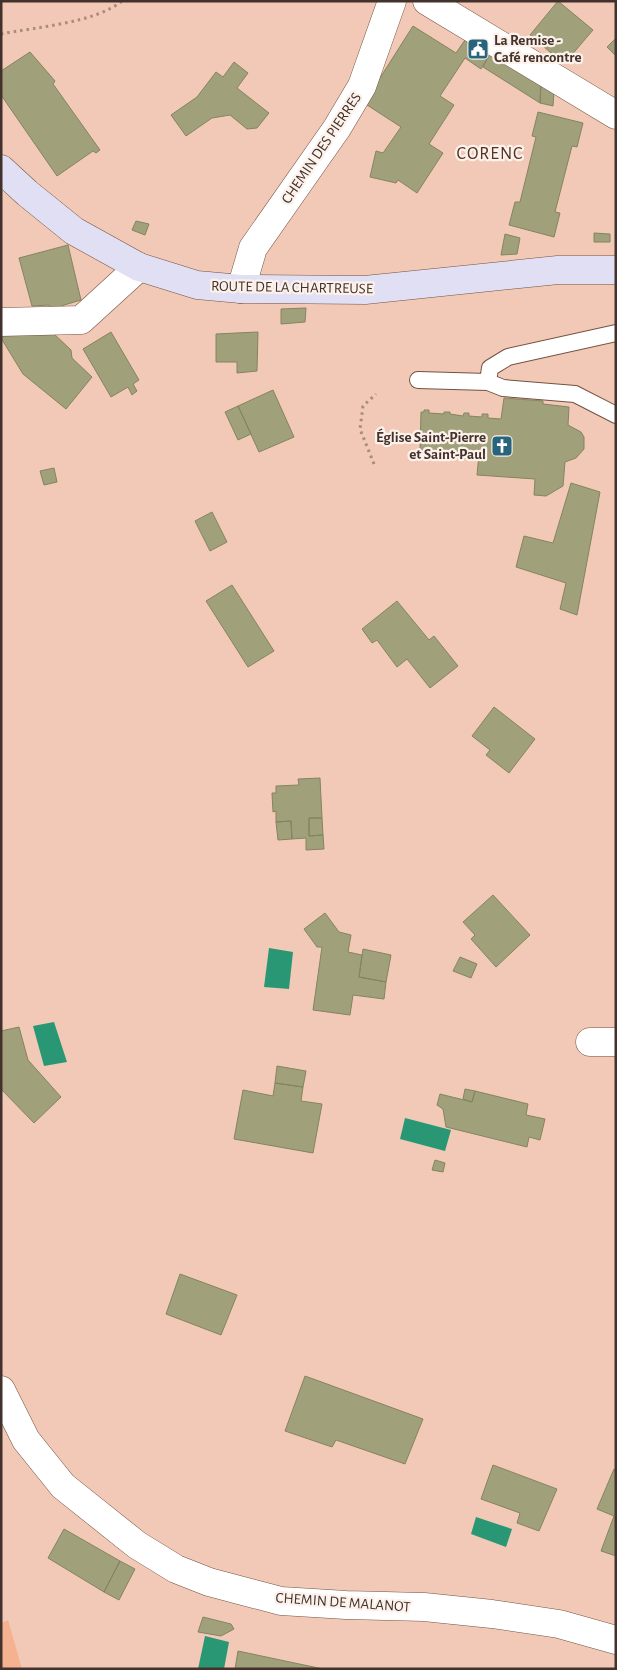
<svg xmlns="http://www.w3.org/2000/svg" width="617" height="1670" font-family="'Alegreya Sans',sans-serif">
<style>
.green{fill:#f4b291}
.water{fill:#2a9774}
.building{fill:#a0a07b;stroke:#858460}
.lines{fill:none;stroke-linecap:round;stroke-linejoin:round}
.lane-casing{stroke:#735241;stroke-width:18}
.street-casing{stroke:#735241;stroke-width:29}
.secondary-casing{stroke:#735241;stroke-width:29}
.path{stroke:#a98b7d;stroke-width:3;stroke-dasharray:2.5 4;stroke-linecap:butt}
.lane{stroke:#fff;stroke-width:16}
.street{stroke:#fff;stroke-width:28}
.secondary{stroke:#e1dff3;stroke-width:28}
.labels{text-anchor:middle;stroke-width:4.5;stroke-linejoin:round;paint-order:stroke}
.poi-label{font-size:15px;font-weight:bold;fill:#42322b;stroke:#fdf1eb;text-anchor:start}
.street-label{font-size:15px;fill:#42322b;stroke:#fdf1eb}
.quarter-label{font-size:18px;letter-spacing:1px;fill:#523324;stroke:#fdf1eb}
</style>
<rect width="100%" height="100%" fill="#f1c9b6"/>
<path class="green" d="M8,1620L22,1669H1V1623Z"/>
<path class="water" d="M269,948L293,952L289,989L264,987Z
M54,1022L67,1062L44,1066L33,1026Z
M405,1118L451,1130L445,1151L400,1139Z
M476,1517L512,1529L506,1547L471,1534Z
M205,1636L229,1642L224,1669H198Z"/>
<path class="building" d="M558,1L593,30L564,64L530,35Z
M413,26L456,53L467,37L491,52L481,69L465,58L440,96L454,105L429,144L443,153L417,193L398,180L396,183L370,177L376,151L383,153L401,127L364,103Z
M616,38V56L607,47Z
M30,52L55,81L53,84L100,150L96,153L93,151L57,176L1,95V71Z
M491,52L541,82L540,103L483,67Z
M234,62L248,73L237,88L269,113L257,128L247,129L230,115L212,118L186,136L171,115L197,97L216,72L223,77Z
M541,82L554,91L553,106L540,103Z
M538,112L583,123L577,147L572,146L555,212L560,213L554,237L509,225L515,202H520L536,137L532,136Z
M136,221L149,224L145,235L132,230Z
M594,233L610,234V242H594Z
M505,234L520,238L517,254L501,255Z
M68,245L81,300L51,309L49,305L32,306L19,258Z
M306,308L305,322L281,324V309Z
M52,332L71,350L72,358L92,377L66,409L23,374L1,338V333Z
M111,332L139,380L133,384L137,391L132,395L128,387L111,397L83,349Z
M258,332L257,371L237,373V362H216V334Z
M273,390L294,437L259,452L238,406Z
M504,398L543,401V404L569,407L568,425L581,432L584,437V449L576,458L565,462L563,486L546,496L534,495L535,479L477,475L479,454H468L467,458H462V453L450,452L449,457L444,456V452L427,451L426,455L423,454V450H420L421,412H424V410H429V413L444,414V412H450V414L463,416L464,413H469V416L482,417V414H488V418L501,419Z
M238,406L251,434L238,440L225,412Z
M54,468L57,482L44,485L40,471Z
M571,483L600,492L577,615L560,609L566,583L516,567L524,536L553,543Z
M212,512L227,542L210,551L195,521Z
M232,585L274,651L248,667L206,601Z
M397,601L429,640L434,636L458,666L430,688L407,659L397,667L377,640L372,643L362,629Z
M494,707L535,739L509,773L486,755L490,750L472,736Z
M320,778L322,818H309V836L323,835L324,849L306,850V838L292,839L291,821L276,822V811L273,812L272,793H276V786L299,785L298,779Z
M309,818H322L323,835L309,836Z
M291,821L292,839L278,840L276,822Z
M493,895L530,935L496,967L471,939L475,935L463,922Z
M325,913L339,932L351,935L348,952L362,955L359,977L386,982L384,999L353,995L350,1015L313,1010L322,947H317L304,929Z
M363,949L391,955L386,982L359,977Z
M460,957L477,964L471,978L453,971Z
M19,1027L28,1060L61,1097L34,1123L1,1089V1031Z
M277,1066L306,1071L303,1087L275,1083Z
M275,1083L303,1087L301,1101L322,1104L313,1153L234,1139L243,1090L273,1096Z
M465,1089L475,1091L472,1102L463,1099Z
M475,1091L528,1104L526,1115L545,1119L540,1140L529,1137L527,1147L446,1127L443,1109L437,1105L440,1094L472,1102Z
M435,1160L445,1163L443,1172L432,1170Z
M180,1274L237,1295L221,1335L166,1314Z
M305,1376L423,1419L405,1464L336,1440L332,1447L285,1431Z
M493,1465L557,1489L539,1531L517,1523L520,1513L481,1499Z
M614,1469L616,1470V1556L601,1551L614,1516L597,1509Z
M64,1529L120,1561L104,1592L48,1558Z
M120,1561L135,1569L119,1600L104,1592Z
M203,1617L231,1624L234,1629L221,1636L198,1632Z
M238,1651L323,1669H235Z"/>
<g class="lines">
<g class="lane-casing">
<path id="lane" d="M418,380L488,382L503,388L575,394L616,415
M488,382L490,368L508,357L616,333"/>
</g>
<g class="street-casing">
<path id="street" d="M427,1L616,115
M241,289L253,248L337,128L362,86L392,1
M1,322L81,320L139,267
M590,1042H616
M1,1390L26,1440L63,1486L137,1545L176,1569L209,1582L281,1601L346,1605L424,1607L492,1614L559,1624L616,1640"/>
</g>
<g class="secondary-casing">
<path id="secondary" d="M1,169L27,193L74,231L139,267L197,285L241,289L365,290L558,270H616"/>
</g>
<path class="path" d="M1,34C36,27 95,23 122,1
M374,464L360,429L363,406L376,394"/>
<use href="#lane" class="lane"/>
<use href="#street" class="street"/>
<use href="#secondary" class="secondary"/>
</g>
<defs>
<g id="civic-square" transform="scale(1.125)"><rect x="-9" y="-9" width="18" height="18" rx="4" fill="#28657c" stroke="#fdf1eb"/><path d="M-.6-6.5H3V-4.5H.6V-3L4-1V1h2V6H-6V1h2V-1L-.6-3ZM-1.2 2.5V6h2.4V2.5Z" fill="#fff"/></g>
<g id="church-square" transform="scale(1.125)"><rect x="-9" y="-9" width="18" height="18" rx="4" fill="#28657c" stroke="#fdf1eb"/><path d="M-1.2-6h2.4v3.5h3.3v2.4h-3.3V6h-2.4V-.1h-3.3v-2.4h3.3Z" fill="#fff"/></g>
</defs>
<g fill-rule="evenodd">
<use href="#civic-square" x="478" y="49"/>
<use href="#church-square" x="502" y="446"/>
</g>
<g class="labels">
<g class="poi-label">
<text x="494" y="45">La Remise -<tspan x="494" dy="17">Café rencontre</tspan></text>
<text x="486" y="442" text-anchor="end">Église Saint-Pierre<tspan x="486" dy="17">et Saint-Paul</tspan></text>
</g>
<g class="street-label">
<text transform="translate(321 148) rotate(-56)" y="5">CHEMIN DES PIERRES</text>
<text transform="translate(292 287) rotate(1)" y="5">ROUTE DE LA CHARTREUSE</text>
<text transform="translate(343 1602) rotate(4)" y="5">CHEMIN DE MALANOT</text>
</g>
<g class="quarter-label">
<text x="490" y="159">CORENC</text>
</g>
</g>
<rect width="617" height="1670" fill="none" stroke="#42322b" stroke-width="5"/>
</svg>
